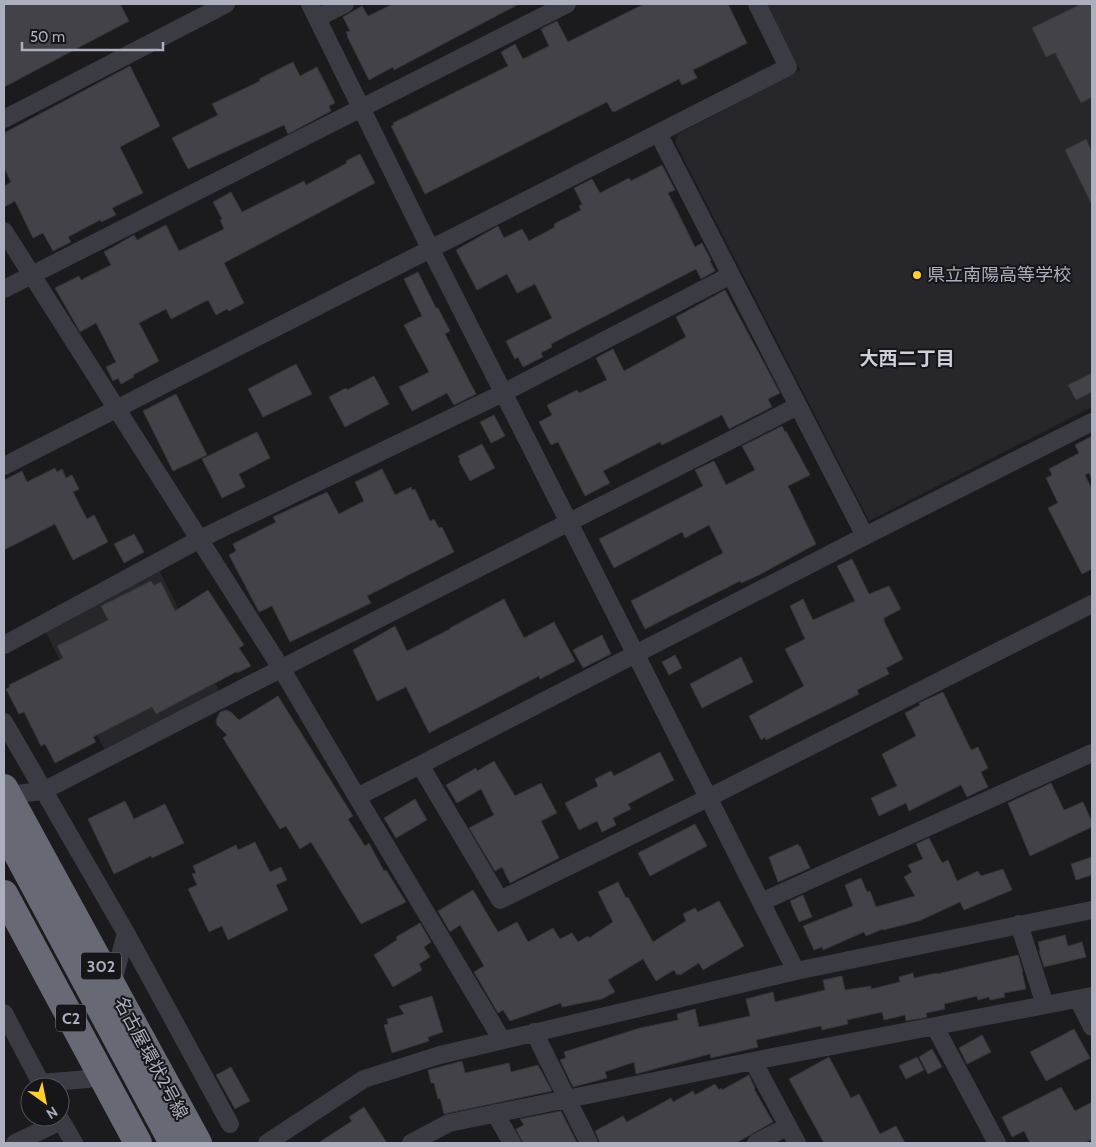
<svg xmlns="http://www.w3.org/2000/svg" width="1096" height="1147" font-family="Cabin,'Noto Sans JP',sans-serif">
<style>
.built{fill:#27262a}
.building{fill:#424248;stroke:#353439}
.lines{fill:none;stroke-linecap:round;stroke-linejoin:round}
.street{stroke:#3b3b43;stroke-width:18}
.highway{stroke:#676974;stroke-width:28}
.poi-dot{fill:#ffcf31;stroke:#161518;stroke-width:2}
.labels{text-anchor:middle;stroke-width:4;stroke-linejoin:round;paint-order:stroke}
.shield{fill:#161518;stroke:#7f828c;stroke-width:1}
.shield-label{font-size:16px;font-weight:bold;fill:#acb0be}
.poi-label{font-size:18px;fill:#acb0be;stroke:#161518;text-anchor:start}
.street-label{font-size:18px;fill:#acb0be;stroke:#161518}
.neighbourhood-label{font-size:19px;font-weight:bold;fill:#cdcfd9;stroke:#161518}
</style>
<rect width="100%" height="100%" fill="#1b1a1d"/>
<path class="built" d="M766,4H1092V407L869,521L675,142L678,134L800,70Z
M159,570L220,692L104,749L44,629Z"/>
<path class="building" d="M4,4H120L129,21L4,87Z
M393,4H519L394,70L393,67L369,80L347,36H348L346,32L350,31L343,17L362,6L368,16Z
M644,4H728L747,43L693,70L697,78L682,85L679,79L614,112L612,111L607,102L425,194L391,126L394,125L393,123L508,66L501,52L515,44L523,59L549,46L541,29L557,21L568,42Z
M1081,4H1092V97L1081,103L1055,53L1046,57L1032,28Z
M293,62L300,76L317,67L335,103L329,106L331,111L288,134L284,125L188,169L172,138L218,115L212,104L260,81L259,79Z
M130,66L160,126L120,147L143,193L112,208L116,215L101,222L100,220L68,237L71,242L53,251L43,233L33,238L15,201L4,207V186L11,182L4,168V133Z
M1086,139L1092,152V205L1065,150Z
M360,154L375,183L224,263L244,303L229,311L227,309L216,315L208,300L171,319L166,309L139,323L159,361L133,375L134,377L121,384L118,378L113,381L106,367L116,362L96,323L80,332L55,288L79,276L81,280L111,265L104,252L134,235L137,240L166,225L179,251L224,229L220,220L222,219L213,202L231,192L242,212L304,181L306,185L347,163L346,161Z
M662,165L675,190L668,193L695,247L702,243L711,260L710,261L715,271L701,279L696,269L551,344L552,347L541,353L543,357L523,367L518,357L515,359L506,341L552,318L535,284L517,293L507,274L477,290L456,250L498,226L504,238L522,229L529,241L555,227L554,224L581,210L579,206L582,204L574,188L592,179L600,193L629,178L631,181Z
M418,272L436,308H438L450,331L445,334L476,394L454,405L447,393L412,411L399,387L429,372L404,325L422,316L404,279Z
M725,290L780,393L768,399L772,407L729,429L722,415L662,445L660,442L603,471L610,483L585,496L558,442L551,445L539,422L552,415L547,405L577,390L579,393L607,380L596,358L613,349L624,371L686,337L676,317Z
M296,364L312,394L263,417L248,389Z
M1092,373V392L1076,400L1068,385Z
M374,376L389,404L345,427L329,397L346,388L347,390Z
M176,394L207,455L173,471L143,411Z
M494,415L505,436L491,443L480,422Z
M782,426L785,432L786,431L810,475L788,486L816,544L759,575L741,583L740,581L645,629L631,601L723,553L709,525L685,538L682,532L614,568L599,539L703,486L695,470L714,461L726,485L755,470L742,446Z
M257,432L270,458L239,474L245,487L222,498L202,459Z
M1092,436V480L1089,473L1085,475L1092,489V569L1082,574L1048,508L1058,503L1046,478L1052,475L1049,469L1079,453L1075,445Z
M482,444L495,468L470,481L459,461L460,460L458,456Z
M55,468L57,472L62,469L66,478L72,475L79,489L73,492L87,519L94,515L108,542L73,560L55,524L4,550V480L22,471L27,482Z
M382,469L395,495L411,487L412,490L415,489L430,521L434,519L439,528L442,527L454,552L367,596L371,603L290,642L272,606L259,612L229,555L236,551L233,544L276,522L273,517L327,492L339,514L364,501L355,482Z
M134,534L144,552L124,563L114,544Z
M852,559L869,594L889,586L901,609L884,618V621L903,659L886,668L889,674L857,690L859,694L766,740L765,737L761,740L749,716L804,686L785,649L805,639L790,606L803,599L813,620L855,601L837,566Z
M151,581L154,585L161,582L175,611L208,590L244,645L239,648L251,666L237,673L236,672L156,714L152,707L93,737L96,742L55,763L45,744L41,746L24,712L19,714L6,689L10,687L9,685L63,658L57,646L108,620L101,606Z
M504,599L524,638L554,622L575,661L540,679L539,676L429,733L406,687L377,701L353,650L395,626L407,651L450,629V628Z
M602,635L611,654L583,668L573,650Z
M675,655L682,668L669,675L662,662Z
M741,657L753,682L702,708L690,684Z
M943,692L971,750L978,747L988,768L981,772L988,787L967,797L961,785L909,811L906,803L879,816L871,798L897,786L882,754L916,736L905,713L920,705L919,703Z
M278,696L353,816L348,819L365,846L369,843L384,871L386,870L406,902L361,924L311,842L300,849L286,826L280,829L223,738L227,735L217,725L216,720L220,712L226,710L231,712L239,720Z
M660,752L674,780L628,804L631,809L613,818L616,825L602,832L597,821L579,830L565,803L598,786L595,779L611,771L614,776Z
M494,761L515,796L541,783L557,813L541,821L559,858L510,883L502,867L495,871L469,828L494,815L481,789L457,803L446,785L476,768L477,771Z
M1051,783L1064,810L1083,802L1092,822V827L1030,856L1008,803Z
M415,799L427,820L396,838L384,818Z
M125,801L134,819L165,804L184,843L152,858L151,856L114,874L88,819Z
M695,824L707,846L650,876L638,853Z
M929,838L942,863L948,860L957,881L978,871L981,876L1003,869L1012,890L964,910L960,902L919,921L883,930V929L866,936L864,932L823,950L822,947L814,950L803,926L853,906L845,885L861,878L867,892L870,891L876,907L915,896L904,877L912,872L908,865L923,859L916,844Z
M255,842L270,872L281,867L287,880L276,885L288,910L228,940L222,926L209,932L188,889L197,885L192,874L196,873L193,866L236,845L238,850Z
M798,844L799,847L800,846L810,868L778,882L769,857Z
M1092,857V875L1076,880L1071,864Z
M618,882L626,898L628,897L653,942L686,921L683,914L695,908L698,912L719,901L744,946L703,970L699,963L680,975L679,974L677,975L674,970L656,981L643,959L608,980L615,992L602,999L562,1007L561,1003L510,1021L503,1010L498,1013L474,972L484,966L460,925L450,932L438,911L473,890L498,932L517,922L528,942L553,928L560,939L572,933L578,942L588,936L589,938L613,922L598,892Z
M803,895L812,917L799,922L790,901Z
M420,923L431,942L424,947L430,957L419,964L422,970L393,987L374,955L397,940L396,937Z
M1065,935L1068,946L1082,942L1086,957L1044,967L1039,951L1040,950L1038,942Z
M1018,955L1023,972H1022L1026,989L1004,993L1005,997L990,1000L989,997L978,1000L977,996L944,1004L945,1009L926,1013L927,1017L923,1018L906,1021L905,1015L884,1020L882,1012L847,1020L848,1024L822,1030L821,1026L756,1040L758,1047L711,1058L710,1054L636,1074L634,1062L605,1072L607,1078L573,1087L560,1060L566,1058L564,1052L640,1028L678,1020L677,1014L695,1009L699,1027L750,1016L746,999L773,992L775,1002L825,990L823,980L842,976L845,990L871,986V989L900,982L899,977L913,973L914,978L937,973V974Z
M432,996L443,1032L428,1037L429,1041L392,1053L384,1025L388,1024L387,1019L404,1014L399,1006Z
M1074,1029L1090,1058L1046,1081L1030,1052Z
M982,1035L991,1052L967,1064L959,1048Z
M932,1049L942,1067L928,1074L919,1057Z
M829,1057L851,1098L859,1094L880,1134L896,1126L905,1143H824L789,1079Z
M917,1057L924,1070L906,1079L899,1066Z
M462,1061L465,1073L509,1063L511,1072L538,1065L552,1091L444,1114L440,1098L438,1099L434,1083H431L428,1070Z
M231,1067L250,1101L235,1109L216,1075Z
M749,1075L755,1088L754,1089L773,1122L736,1143H600L595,1131L623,1116L627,1122L671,1098L673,1102L693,1091L695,1095L715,1084L719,1090L721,1088L722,1090Z
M1061,1087L1075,1111L1092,1102V1139L1085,1143H1030L1024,1131L1012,1137L1002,1117Z
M364,1107L387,1143H318L352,1121L349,1117Z
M561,1111L577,1143H523L516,1129L524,1125L520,1119Z"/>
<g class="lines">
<path class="street" d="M310,4L430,248L796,971
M317,18L345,4
M4,119L226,4
M658,133L865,536L1092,422
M4,231L281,668L357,797L420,765L500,900L708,798L1092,604
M4,289L567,4
M4,466L788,67L757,4
M4,645L200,539L503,393L731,275
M4,722L126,933L230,1124
M420,765L865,536
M7,795L43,791L325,646L798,406
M357,797L502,1040
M761,902L1092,753
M1019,924L1045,1005
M112,985L126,933
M1078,999L1092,1027
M4,1013L43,1087
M935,1027L997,1143
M534,1032L589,1143
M753,1061L797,1143
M41,1083L88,1079
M495,1113L512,1143
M59,1117L74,1143
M15,1143L61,1121
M267,1143L364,1079L440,1055L796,971L1092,910
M411,1143L449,1123L753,1061L1092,996
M756,1143L788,1126"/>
<path class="highway" d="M4,788L198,1143
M4,829L173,1143
M4,894L138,1143"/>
</g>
<circle class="poi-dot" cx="917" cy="275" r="5"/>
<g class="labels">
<g class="shield">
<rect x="81" y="952.5" width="40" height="27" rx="4"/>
<rect x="56" y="1004.5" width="30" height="27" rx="4"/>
</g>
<g class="shield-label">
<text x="101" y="972">302</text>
<text x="71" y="1024">C2</text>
</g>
<g class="poi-label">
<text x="927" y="281">県立南陽高等学校</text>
</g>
<g class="street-label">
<text transform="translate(151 1058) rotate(62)" y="6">名古屋環状2号線</text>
</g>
<g class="neighbourhood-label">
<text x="907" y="365">大西二丁目</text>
</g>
</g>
<rect width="1096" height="1147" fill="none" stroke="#acb0be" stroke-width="10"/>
<g transform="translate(45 1102) rotate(147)"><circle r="24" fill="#161518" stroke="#52535a"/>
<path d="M0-4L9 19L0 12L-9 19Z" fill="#ffcf31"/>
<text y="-8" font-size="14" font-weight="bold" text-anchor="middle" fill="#acb0be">N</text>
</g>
<path d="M22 42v8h141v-8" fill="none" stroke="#acb0be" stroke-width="2.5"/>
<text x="30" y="42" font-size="15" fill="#acb0be" stroke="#161518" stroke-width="4" paint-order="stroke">50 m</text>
</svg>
